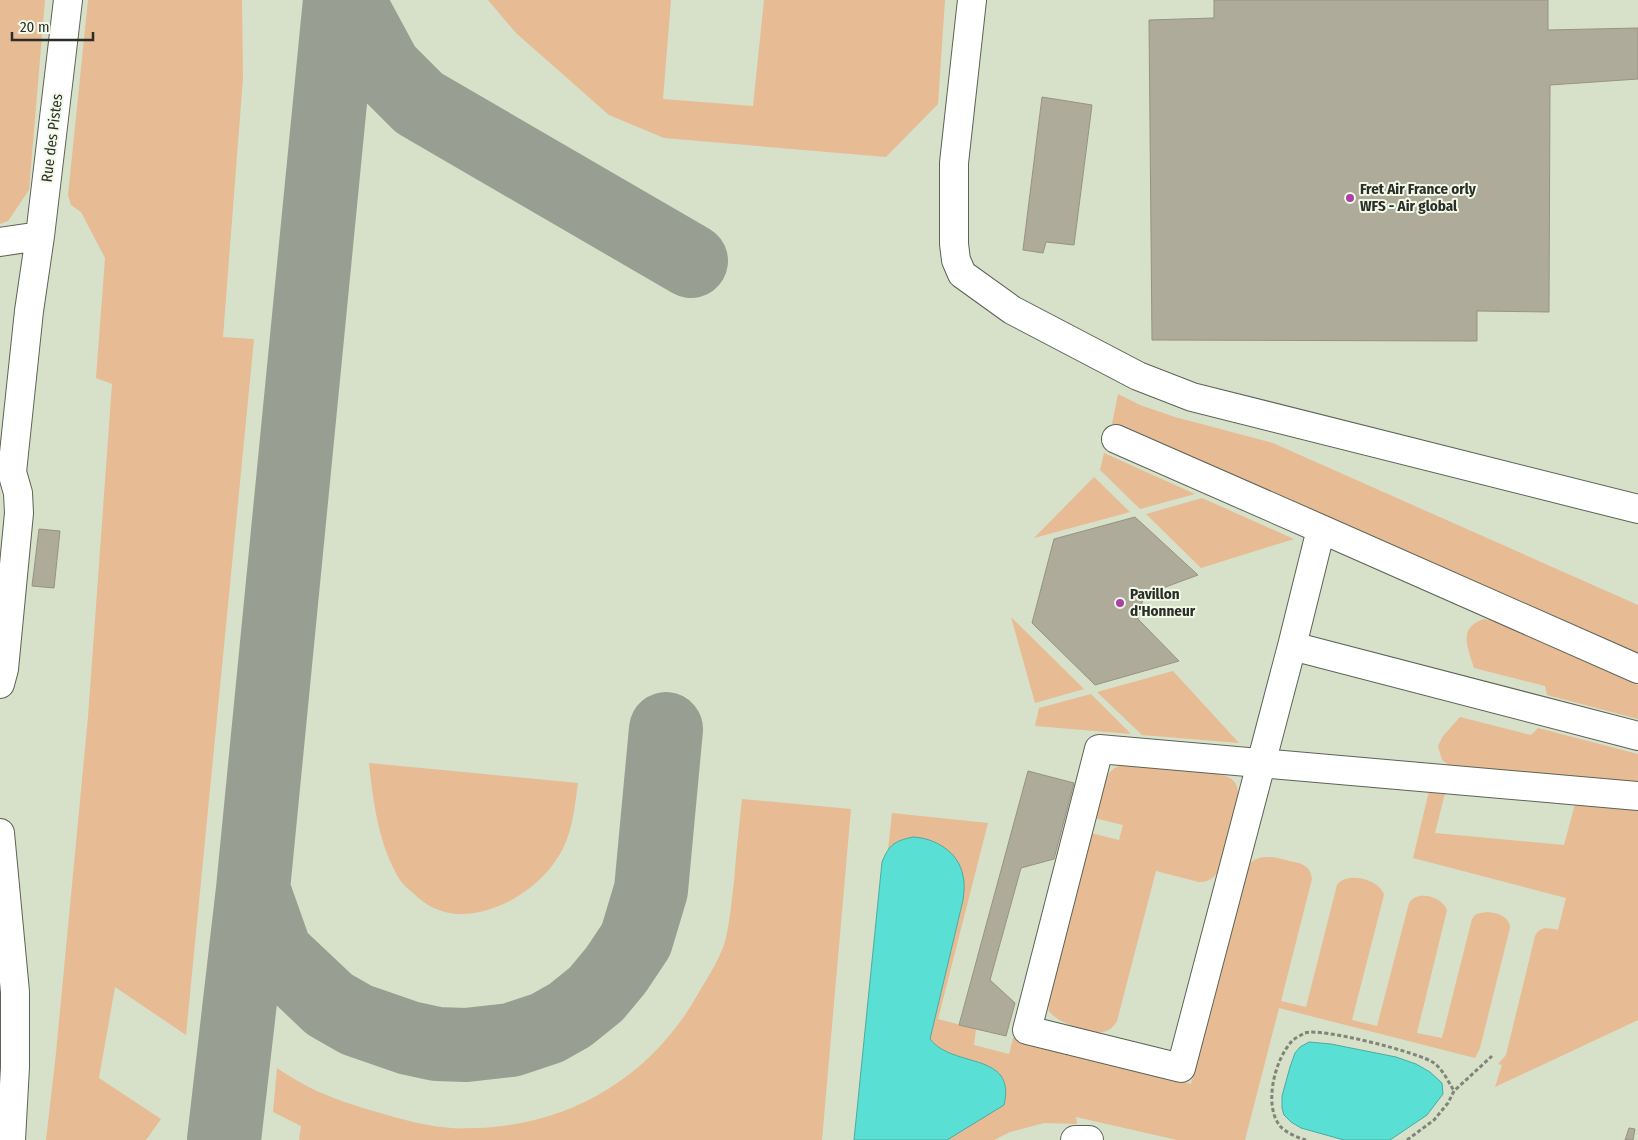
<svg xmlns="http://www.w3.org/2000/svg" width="1638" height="1140" font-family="'Fira Sans Condensed',sans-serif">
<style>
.built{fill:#d7e0c9}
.green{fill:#e7bb94}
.water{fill:#5adfd4;stroke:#4caaa0}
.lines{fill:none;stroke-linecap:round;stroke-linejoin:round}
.taxiway{stroke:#999e92;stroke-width:74}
.building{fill:#afab9b;stroke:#979384}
.minor-casing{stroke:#5d6355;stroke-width:30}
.path{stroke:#808479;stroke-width:3;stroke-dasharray:4 2.5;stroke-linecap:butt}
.minor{stroke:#fff;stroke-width:28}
.poi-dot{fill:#aa42a5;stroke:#f2f9e8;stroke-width:2}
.labels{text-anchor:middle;stroke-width:4;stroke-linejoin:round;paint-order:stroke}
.street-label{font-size:15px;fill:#2b2e28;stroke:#f2f9e8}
.poi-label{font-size:15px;font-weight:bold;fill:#2b2e28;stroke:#f2f9e8;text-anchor:start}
</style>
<rect width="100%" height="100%" fill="#e5ebdb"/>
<path class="built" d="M0,0H1638V1140H0Z"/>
<path class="green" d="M0,0H45L29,190L8,221L0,224Z
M88,0H242L243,78L223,337L254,339L186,1035L115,987L99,1078L161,1119L146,1140H46L56,1053L88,717L112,384L96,378L105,258L81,212L71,205L68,195Z
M488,0H671L663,99L753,106L764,0H945L938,104L886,157L664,138L609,115L516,33Z
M1118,394L1140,405L1175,417L1273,443L1638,605V656L1112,424Z
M1104,453L1195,494L1140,509L1100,470Z
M1094,477L1130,512L1034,538Z
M1202,498L1294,539L1201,568L1146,514Z
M1011,617L1084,689L1035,703Z
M1484,619L1495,621L1638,685V719L1547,695L1545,686L1474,668C1468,648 1457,628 1484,619Z
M1173,671L1239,743L1142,735L1097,692Z
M1091,694L1131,734L1035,726L1039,708Z
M1460,717L1531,735L1538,728L1638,754V784L1450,766L1442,760L1438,746L1443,736Z
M369,763L578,783C575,804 573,827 564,846C547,884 499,916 457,914C440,913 425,905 413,893C409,889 403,885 400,880C379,846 373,802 369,763Z
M1121,765C1144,767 1213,768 1230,778C1236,782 1238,787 1238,794L1219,870C1214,878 1209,882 1199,882L1156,871L1117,1021C1114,1027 1109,1031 1102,1032C1089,1034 1056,1022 1049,1011L1048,1001L1091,833L1119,840L1123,825L1094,818C1099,800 1101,771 1121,765Z
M1429,791L1445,793L1435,833L1564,845L1575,804L1638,810V1020L1495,1087L1502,1065L1498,1064L1506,1055L1535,936C1541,926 1548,928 1558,930L1566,898L1413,858Z
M742,799L851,809L822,1140H299L301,1126L273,1112L277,1068C311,1091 338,1101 377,1112C400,1119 426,1126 451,1128C459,1129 469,1128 477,1128C569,1125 649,1078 695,999C705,982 717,964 724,945C730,925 731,903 734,882C736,854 739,827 742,799Z
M892,813L988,823L938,1019L976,1029L974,1045L1009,1054L1013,1038L1191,1084L1246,868C1257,852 1274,857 1290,861C1294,862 1301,863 1305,866C1310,869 1311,874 1312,879L1281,1001L1306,1007L1337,885C1346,871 1380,879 1384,895L1352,1020L1377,1026L1409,903C1417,889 1443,897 1447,910L1417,1033L1442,1038L1472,919L1475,915C1486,909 1510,913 1510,928L1480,1048L1475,1058L1279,1008L1245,1140H1177L1076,1117L1077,1124L1044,1123L1010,1132L994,1140H948L956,1133L1004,1105C1017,1051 953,1069 930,1039L963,900L964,883L888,850Z"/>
<path class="water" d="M913,837C935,838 959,852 963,876C965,884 964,892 963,900L930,1039C953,1069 1017,1051 1004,1105L947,1140H854L882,862C889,845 894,841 913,837Z
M1309,1042L1331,1044L1396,1057L1416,1064L1430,1072L1442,1083L1443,1094L1427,1115L1390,1140H1344L1301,1128L1291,1122L1284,1115L1282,1108V1096L1290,1067L1295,1053L1300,1047Z"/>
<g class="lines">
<path class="taxiway" d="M350,0L351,6L385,69L419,103L691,261
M253,889L276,954L329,1004L357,1020L409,1038L437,1044L466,1045L511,1040L547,1028L570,1015L596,994L616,970L636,940L651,890L666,729
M224,1140L253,889L340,0"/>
</g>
<path class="building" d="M1214,0H1548V30L1638,28V79L1550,85L1549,312L1477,311V341L1152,340L1149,20L1214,18Z
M1042,97L1092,105L1074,245L1046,242L1043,253L1023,250Z
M1135,517L1198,575L1144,595L1138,619L1179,661L1095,685L1032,623L1054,539Z
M39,529L60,531L54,588L32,586Z
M1028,771L1074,783L1054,859L1021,868L990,980L1015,1003L1006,1036L959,1025Z
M1629,1128L1635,1129L1633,1140H1625Z"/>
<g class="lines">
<g class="minor-casing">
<path id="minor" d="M972,0L954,163V244L956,260L962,274L1012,310L1138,376L1192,397L1638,509
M0,242L40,236L68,0
M1116,439L1321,529
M1292,646L1321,529L1638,669
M0,684L4,669L19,513L18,493L12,472L29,311L40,236
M1638,736L1292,646L1181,1068L1027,1030L1099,749L1638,796
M0,833L15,992V1067L11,1140
M1075,1140H1089"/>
</g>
<path class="path" d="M1306,1140C1298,1138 1285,1132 1280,1126C1263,1105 1275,1059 1292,1041C1295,1038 1301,1035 1305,1033C1320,1027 1421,1053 1434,1063C1443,1070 1448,1081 1454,1091
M1407,1140L1434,1120L1448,1103L1454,1091L1492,1056"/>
<use href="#minor" class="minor"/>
</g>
<g class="poi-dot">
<circle cx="1350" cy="198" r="5"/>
<circle cx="1120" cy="603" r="5"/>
</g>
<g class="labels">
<g class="street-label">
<text transform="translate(52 138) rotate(-83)" y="5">Rue des Pistes</text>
</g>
<g class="poi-label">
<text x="1360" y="194">Fret Air France orly<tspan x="1360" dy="17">WFS - Air global</tspan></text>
<text x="1130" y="599">Pavillon<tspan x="1130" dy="17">d'Honneur</tspan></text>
</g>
</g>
<path d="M12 32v8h81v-8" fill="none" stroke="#2b2e28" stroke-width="2.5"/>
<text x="20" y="32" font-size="15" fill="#2b2e28" stroke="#f2f9e8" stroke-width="4" paint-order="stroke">20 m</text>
</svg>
